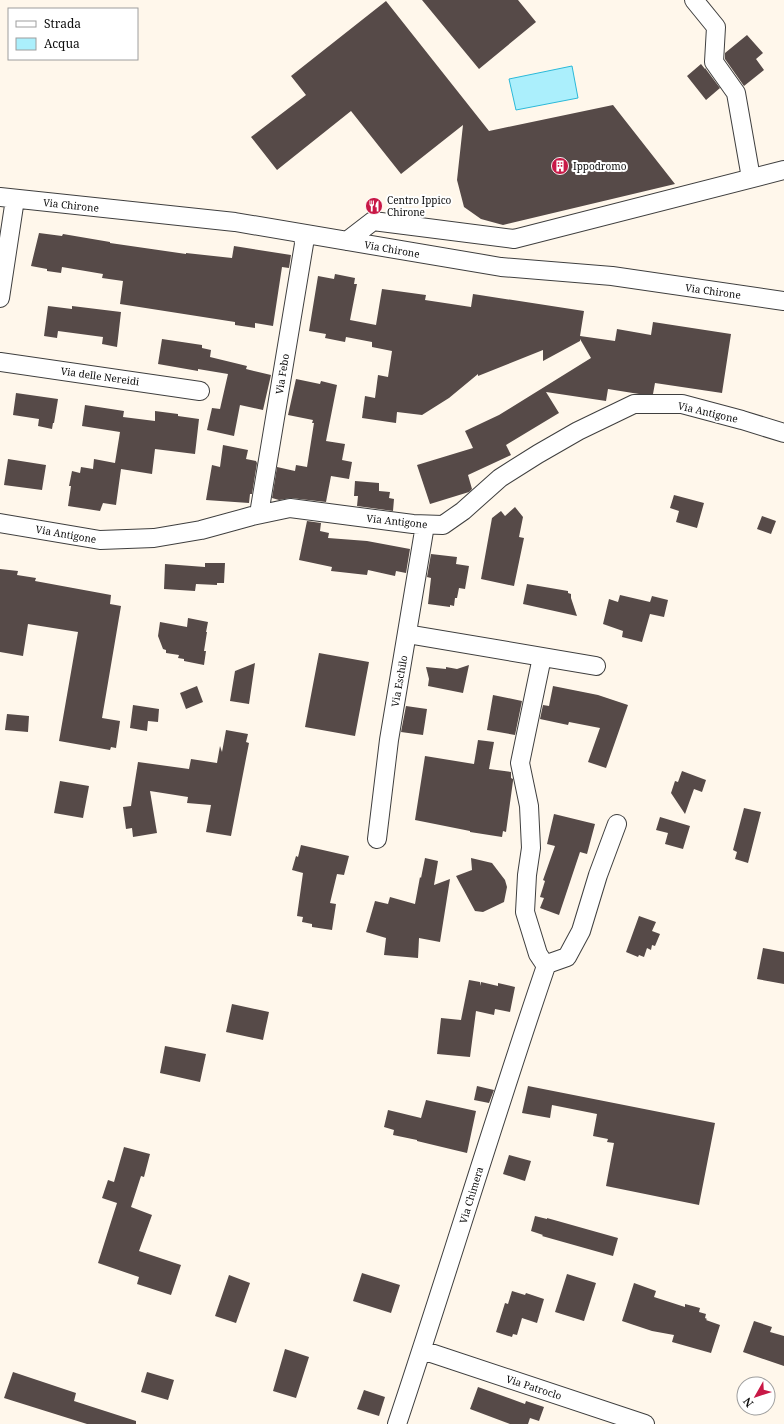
<svg xmlns="http://www.w3.org/2000/svg" width="784" height="1424" font-family="'Noto Serif',serif">
<style>
.water{fill:#abeffc;stroke:#2bb9d9}
.building{fill:#564a48}
.lines{fill:none;stroke-linecap:round;stroke-linejoin:round}
.minor-casing{stroke:#3f3f3f;stroke-width:20}
.minor{stroke:#fff;stroke-width:18}
.labels{text-anchor:middle;stroke-width:4;stroke-linejoin:round;paint-order:stroke}
.poi-label{font-size:10px;fill:#0c0c0c;stroke:#fff;text-anchor:start}
.street-label{font-size:10px;fill:#0c0c0c;stroke:#fff}
</style>
<rect width="100%" height="100%" fill="#fff7eb"/>
<path class="water" d="M572,66L578,98L516,110L509,79Z"/>
<path class="building" d="M422,0H518L536,22L479,69Z
M386,1L489,131L613,105L675,184L503,225L481,219L464,207L457,180L463,125L401,174L351,111L277,170L251,137L306,95L291,76Z
M747,35L763,53L756,59L764,70L744,86L725,59V53Z
M701,64L705,69V68L720,88L706,100L687,76Z
M39,233L62,236L63,234L110,242V243L186,254V253L232,258L234,246L291,255L289,268L282,267L273,326L255,323V328L235,325V322L120,304L123,281L102,278L103,274L62,267L61,273L47,271V269L31,266Z
M335,274L355,278L354,284H357L350,320L376,325L382,289L426,295L425,300L471,307L473,294L584,311L580,336L615,341L617,329L651,335L653,322L731,334L722,393L655,383L653,394H639L608,389L606,401L546,392L559,413L506,445L511,455L468,475L472,489L469,492L430,504L417,465L473,448L465,431L499,415L591,358L580,339V341L543,361V350L478,376V374L449,398L422,415L397,412L396,423L362,418L365,396L375,398L378,375L388,377L392,351L372,347V342L346,337L345,342L325,338L326,334L309,331L318,276L334,279Z
M48,306L72,309V306L121,312L117,347L102,344L103,337L58,331L57,338L44,336Z
M162,339L202,345V348L211,350L210,357L247,366L246,369L271,375L263,410L240,405L234,436L207,430L212,408L220,409L228,374L198,369V371L158,364Z
M296,379L320,384L321,381L337,385L326,441L345,444L342,460L352,462L349,479L331,476L326,502L291,498L279,500L272,498L277,467L295,471L296,465L307,467L314,423H312L313,420L288,415Z
M16,393L58,399L54,423H53L52,429L38,426L39,419L13,415Z
M85,405L124,411L123,417L155,421V411L178,414V416L199,419L195,454L155,449L152,474L121,469L116,505L103,503L100,511L68,506L71,486H69L72,471L80,473L81,467L93,469L94,459L115,463L120,432L82,426Z
M223,445L248,450L246,459L256,461L257,463L252,494H250L249,503L206,500L212,465L220,467Z
M8,459L46,465L42,490L4,485Z
M355,481L379,483V491L390,492L389,498L394,499L393,511L357,506L358,496H354Z
M674,495L704,503L697,528L676,522L679,511L670,508Z
M515,507L523,517L519,537L524,538L514,586L481,579L492,518L501,511L505,516Z
M762,516L776,521L771,534L757,529Z
M307,521L321,523L320,531L329,533L328,538L367,541L410,549L406,573L396,571L395,576L368,570L367,575L331,571L332,567L299,560Z
M431,554L457,557L456,564L469,566L465,589L459,588L457,598H455L454,606L450,605V607L428,604L431,578L427,577Z
M205,563H225L224,583H217V585L196,584L195,591L164,589L165,564L205,567Z
M0,569L18,571L17,575L36,578L35,581L111,595L110,604L121,606L102,718L120,721L116,748L111,747L110,750L59,741L78,632L28,624L23,656L0,652Z
M527,584L568,591V593L571,594V598L577,616L523,604Z
M620,595L650,602L652,596L668,600L664,617L650,614L642,642L622,637L623,631L603,624L609,599L618,602Z
M188,618L208,622L206,632H207L204,651H206L204,665L184,661V659L178,658L179,655L166,653V650L163,649L158,636L160,622L187,627Z
M319,653L369,662L355,736L305,727Z
M255,663L249,704L230,701L235,671Z
M469,665L463,693L428,686L429,679L426,667L446,669V667L457,669Z
M197,686L203,702L186,709L180,693Z
M553,686L598,695L628,705L606,768L588,762L600,728L569,722L568,725L540,719L543,705L549,706Z
M493,695L522,701L515,735L487,730Z
M133,705L159,709L158,722L148,721L147,731L130,728Z
M406,706L427,709L423,735L401,732Z
M7,714L29,716L28,732L5,730Z
M226,730L248,734L246,742L249,743L231,836L206,832L211,805L187,803L188,797L150,791L157,833L133,837L132,828L126,829L123,807L131,806L138,762L189,769L191,759L217,763L220,746L222,752Z
M478,740L494,742L489,769L511,772V778L513,779V781L506,832L503,831L502,837L470,832V831L415,820L425,756L474,764Z
M682,771L706,780L702,792L694,789L685,814L671,793L675,781L678,782Z
M60,781L89,786L83,818L54,813Z
M744,808L761,812L748,863L735,859L737,852L733,850Z
M554,814L595,824L587,854L580,852L559,915L540,908L544,898L540,897L545,881L543,880L555,846L547,844Z
M660,817L690,826L683,849L665,844L668,833L656,830Z
M301,845L349,856L344,875L337,874L330,903L336,904L332,930L312,927V924L302,922L303,917L297,916L303,873L292,870L296,856L298,857Z
M425,858L438,861L434,885L450,879L440,942L419,938L418,958L384,955L386,938L366,932L375,901L388,904L390,897L415,904L420,877L421,878Z
M471,858L492,863L505,880L507,887L504,902L483,912L475,911L456,876L472,870Z
M639,916L656,922L652,931L660,934L655,946L652,945L651,950L647,948L644,957L639,955L638,957L626,952Z
M763,948L784,952V984L757,979Z
M469,980L480,982V986L481,982L498,986V983L515,987L510,1012L495,1009L494,1015L476,1011L470,1057L437,1054L441,1018L461,1020Z
M232,1004L269,1012L263,1040L226,1032Z
M165,1046L206,1054L200,1082L160,1073Z
M477,1086L494,1090L489,1103L474,1100Z
M528,1086L715,1123L699,1205L606,1186L614,1143L607,1142L608,1139L593,1136L597,1114L552,1105L550,1118L522,1113Z
M426,1100L476,1111L467,1153L417,1141V1140L393,1135L394,1130L384,1127L388,1110L421,1118Z
M124,1147L150,1154L144,1177L141,1176L131,1207L152,1215L139,1251L181,1265L171,1295L137,1284L139,1277L98,1263L117,1203L102,1198L108,1180L114,1182Z
M509,1155L531,1161L525,1181L503,1174Z
M535,1216L547,1219V1218L618,1238L613,1256L542,1236L543,1235L531,1231Z
M362,1273L400,1285L391,1313L353,1301Z
M567,1274L596,1283L584,1321L555,1312Z
M229,1275L250,1283L236,1323L215,1316Z
M634,1283L656,1291L654,1297L685,1307V1304L700,1308L699,1312L706,1314L705,1318L707,1319L706,1320L720,1325L711,1353L672,1342L674,1335L652,1331L622,1321Z
M512,1291L525,1295L526,1293L544,1299L537,1323L522,1318L517,1335L513,1334L512,1337L496,1332L505,1303L508,1304Z
M754,1321L772,1327L770,1332L784,1336V1366L743,1352Z
M285,1349L309,1357L296,1398L273,1391Z
M13,1372L76,1393L74,1401L136,1421V1424H87L4,1398Z
M147,1372L174,1380L168,1400L141,1392Z
M478,1387L525,1404L526,1401L544,1407L539,1421L530,1418L528,1424H510L470,1409Z
M364,1390L385,1397L379,1416L357,1409Z"/>
<g class="lines">
<g class="minor-casing">
<path id="minor" d="M694,0L716,27L714,62L736,93L751,178
M0,197L235,222L501,267L612,276L784,301
M347,241L373,221L514,239L784,170
M0,298L15,199
M0,362L200,391
M259,514L304,244L303,234
M0,523L100,540L154,538L201,530L252,516L290,508L413,524L443,525L463,511L500,478L538,454L578,431L634,404H682L742,420L784,433
M407,634L596,666
M542,657L520,763L529,806L531,848L527,875L525,912L538,954L546,966
M377,839L389,740L425,525
M546,966L550,963L567,957L581,931L598,875L617,824
M422,1350L645,1424
M397,1424C448,1272 494,1118 546,966"/>
</g>
<use href="#minor" class="minor"/>
</g>
<defs>
<g id="building-disc" transform="scale(0.9)"><circle r="9.5" fill="#c81846" stroke="#fff"/><path d="M-4-6H4V6H1V3H-1V6H-4ZM-2.5-4.3h1.7v1.8h-1.7ZM.8-4.3h1.7v1.8H.8ZM-2.5-1h1.7V.8h-1.7ZM.8-1h1.7V.8H.8Z" fill="#fff"/></g>
<g id="restaurant-disc" transform="scale(0.9)"><circle r="9.5" fill="#c81846" stroke="#fff"/><path d="M-5-6h1v4h1v-4h1v4h1v-4h1v5L-1.5 .5V6h-2V.5L-5-1ZM5-6V6H3V1.5H1.5Q1.5-4 5-6Z" fill="#fff"/></g>
</defs>
<g fill-rule="evenodd">
<use href="#building-disc" x="560" y="166"/>
<use href="#restaurant-disc" x="374" y="206"/>
</g>
<g class="labels">
<g class="poi-label">
<text x="573" y="170">Ippodromo</text>
<text x="387" y="204">Centro Ippico<tspan x="387" dy="12">Chirone</tspan></text>
</g>
<g class="street-label">
<text transform="translate(71 205) rotate(6)" y="4">Via Chirone</text>
<text transform="translate(392 249) rotate(10)" y="4">Via Chirone</text>
<text transform="translate(713 291) rotate(8)" y="4">Via Chirone</text>
<text transform="translate(282 374) rotate(-81)" y="4">Via Febo</text>
<text transform="translate(100 376) rotate(8)" y="4">Via delle Nereidi</text>
<text transform="translate(708 412) rotate(13)" y="4">Via Antigone</text>
<text transform="translate(397 521) rotate(6)" y="4">Via Antigone</text>
<text transform="translate(66 534) rotate(10)" y="4">Via Antigone</text>
<text transform="translate(399 681) rotate(-80)" y="4">Via Eschilo</text>
<text transform="translate(471 1195) rotate(-73)" y="4">Via Chimera</text>
<text transform="translate(534 1387) rotate(18)" y="4">Via Patroclo</text>
</g>
</g>
<rect x="8" y="8" width="130" height="52" fill="#ffffff" stroke="#9e9e9e"/>
<rect x="16" y="21" width="20" height="6" fill="#ffffff" stroke="#9e9e9e"/>
<text x="44" y="28" font-size="12" fill="#0c0c0c">Strada</text>
<rect x="16" y="38" width="20" height="12" fill="#abeffc" stroke="#9e9e9e"/>
<text x="44" y="48" font-size="12" fill="#0c0c0c">Acqua</text>
<g transform="translate(756 1396) rotate(231)"><circle r="19" fill="#ffffff" stroke="#9e9e9e"/>
<path d="M0-3L7 15L0 10L-7 15Z" fill="#c81846"/>
<text y="-6" font-size="11" font-weight="bold" text-anchor="middle" fill="#0c0c0c">N</text>
</g>
</svg>
